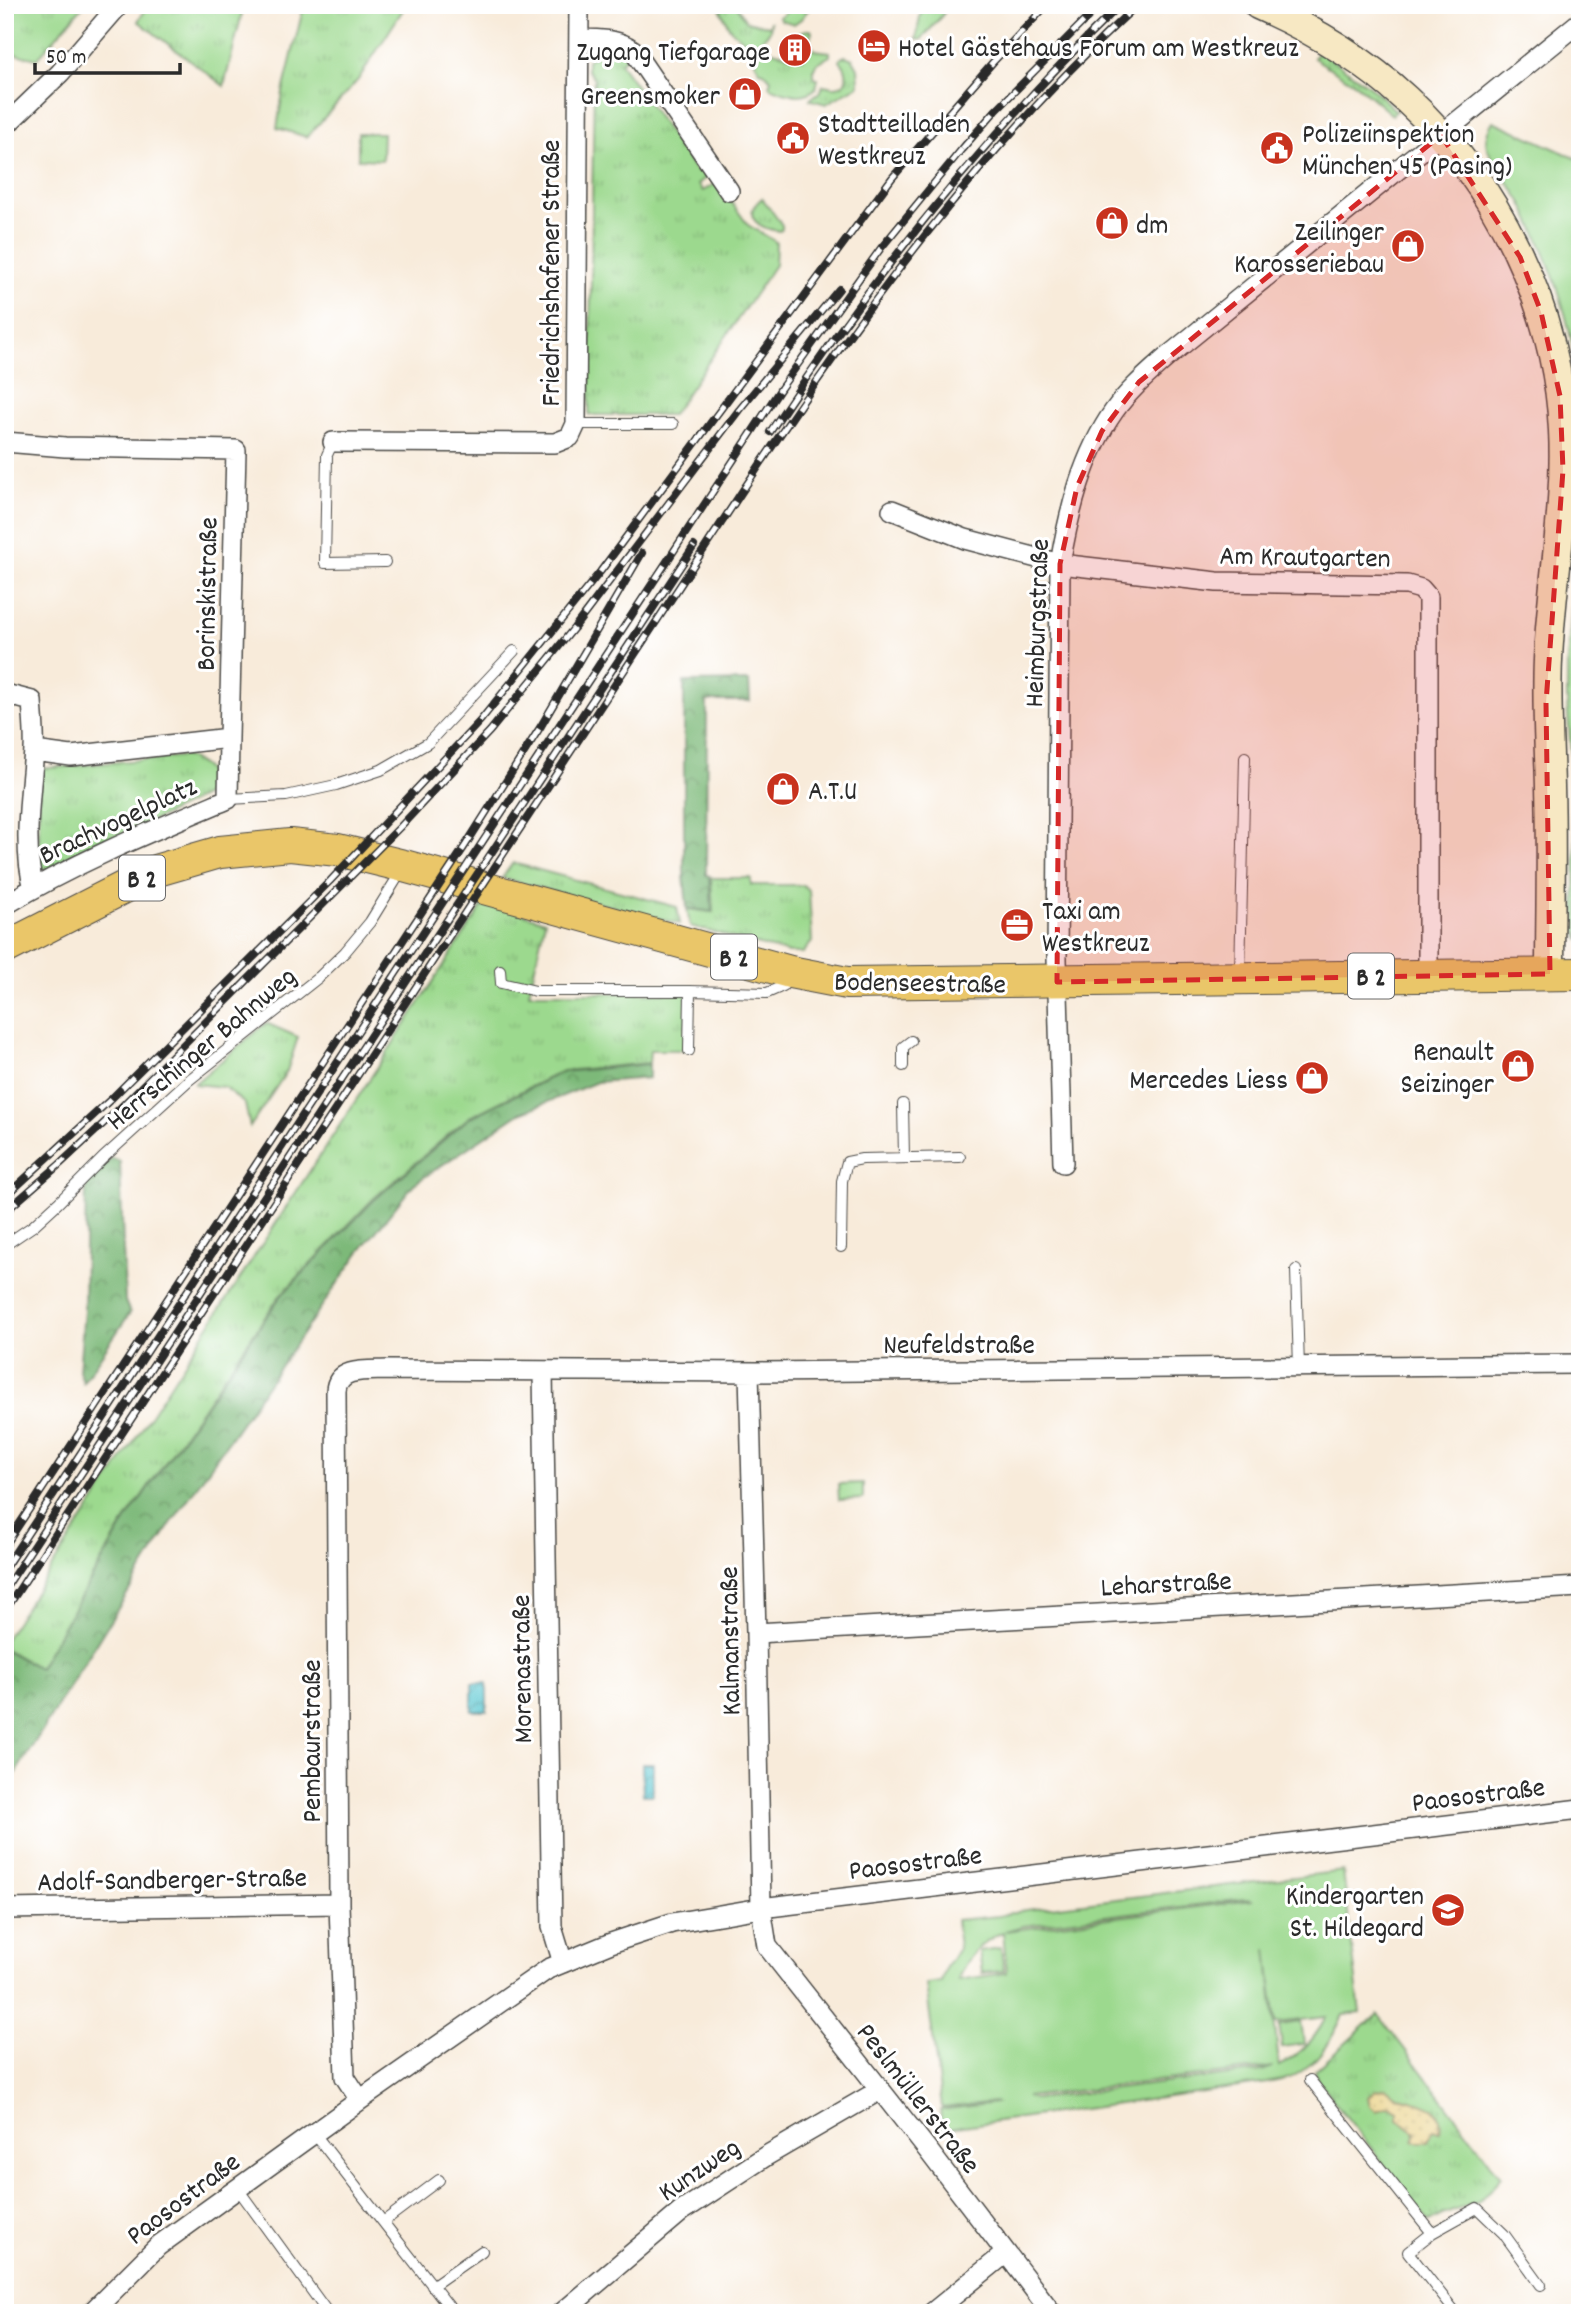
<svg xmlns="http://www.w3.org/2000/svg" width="1585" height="2318" font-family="Dekko,sans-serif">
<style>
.grass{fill:url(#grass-tufts);stroke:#64825c;stroke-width:2}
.forest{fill:url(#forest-crowns);stroke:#547252;stroke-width:2}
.sand{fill:url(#sand-dots);stroke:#8c8264;stroke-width:2}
.pitch{fill:#9cd98e;stroke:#64825c;stroke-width:2;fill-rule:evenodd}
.water{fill:url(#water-waves);stroke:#42797e;stroke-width:2}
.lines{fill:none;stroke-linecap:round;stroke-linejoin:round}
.lane-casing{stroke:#4a4845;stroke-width:12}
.street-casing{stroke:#4a4845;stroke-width:22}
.secondary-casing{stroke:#4a4845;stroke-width:31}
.primary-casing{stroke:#4a4845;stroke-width:34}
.lane{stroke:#fff;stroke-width:10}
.street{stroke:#fff;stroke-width:19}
.secondary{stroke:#f7e8c3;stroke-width:28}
.primary{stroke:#eac669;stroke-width:32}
.rail-casing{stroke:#2b2b2b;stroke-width:8}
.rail{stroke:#fff;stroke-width:5;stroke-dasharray:16;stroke-linecap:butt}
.marked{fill:#d62828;fill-opacity:0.2;stroke:#d62828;stroke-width:5;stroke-dasharray:14 9;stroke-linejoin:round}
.labels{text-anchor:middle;stroke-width:6;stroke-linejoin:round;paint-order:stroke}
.shield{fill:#fff;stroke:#6b6b6b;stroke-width:2}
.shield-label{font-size:26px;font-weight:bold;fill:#2b2b2b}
.poi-label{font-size:28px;fill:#2b2b2b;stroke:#fff;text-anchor:start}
.street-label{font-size:28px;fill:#2b2b2b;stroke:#fff}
</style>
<defs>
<pattern id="grass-tufts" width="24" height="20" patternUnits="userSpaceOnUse" patternTransform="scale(1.75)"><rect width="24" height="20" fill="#9cd98e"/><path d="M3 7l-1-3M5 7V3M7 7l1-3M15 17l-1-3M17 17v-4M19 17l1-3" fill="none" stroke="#87ba7b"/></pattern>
<pattern id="forest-crowns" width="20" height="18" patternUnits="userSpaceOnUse" patternTransform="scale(1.75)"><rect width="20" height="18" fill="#7db979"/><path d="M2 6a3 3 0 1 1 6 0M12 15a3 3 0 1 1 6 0" fill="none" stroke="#679763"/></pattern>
<pattern id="sand-dots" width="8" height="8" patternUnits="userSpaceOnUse" patternTransform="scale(1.75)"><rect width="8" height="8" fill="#eeda9e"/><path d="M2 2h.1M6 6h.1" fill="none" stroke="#cb8" stroke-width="1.8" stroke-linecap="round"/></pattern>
<pattern id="water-waves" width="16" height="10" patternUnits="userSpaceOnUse" patternTransform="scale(1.75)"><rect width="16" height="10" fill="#5ac7d1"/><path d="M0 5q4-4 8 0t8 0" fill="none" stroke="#4ba2aa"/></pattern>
</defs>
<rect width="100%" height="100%" fill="#fff"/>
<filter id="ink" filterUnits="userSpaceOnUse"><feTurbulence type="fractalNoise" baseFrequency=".0143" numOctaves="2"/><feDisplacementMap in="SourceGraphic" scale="14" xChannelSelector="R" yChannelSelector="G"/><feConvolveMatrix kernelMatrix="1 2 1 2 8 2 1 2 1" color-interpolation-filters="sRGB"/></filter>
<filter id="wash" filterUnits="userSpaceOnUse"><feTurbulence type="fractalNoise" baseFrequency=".00686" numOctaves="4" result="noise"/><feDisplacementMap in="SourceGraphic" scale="28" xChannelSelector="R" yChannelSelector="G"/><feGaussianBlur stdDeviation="1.57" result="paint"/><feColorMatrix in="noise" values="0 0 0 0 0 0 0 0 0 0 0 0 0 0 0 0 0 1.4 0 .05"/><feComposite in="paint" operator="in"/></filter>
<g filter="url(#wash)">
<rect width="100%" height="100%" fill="#f8ebda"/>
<path class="grass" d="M5,5H84L37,59L5,52Z
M149,5H244L224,86L138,21Z
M304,5H406L358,80L307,137L277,128L283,92Z
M718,5H736L746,21L769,26L771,21L770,31L759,43H747L730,29Z
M796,5H812L801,19L794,24L781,20L779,17Z
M933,5L941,7L944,13L923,38L920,40L916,39L922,6Z
M806,30H811L812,32L809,40L814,50L830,52V56L816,64L813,70L815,79H818L816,88C802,101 788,93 771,88L769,85L771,80L764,72L760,71L755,62L759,52L766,49L803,59L806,41L788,38Z
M610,48L622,51L626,58L620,63L697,172L702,168L708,176L698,184L703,191L717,182L748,225L776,242L775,265L672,415H589L594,78L587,70V60Z
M1319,50L1373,89L1396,111L1392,115L1357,85L1314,58Z
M845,56L853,59L858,68L859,85L826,104L812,100L810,99L821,91L823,85C827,85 830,87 834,87C851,87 848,69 840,61L841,58Z
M358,133H383L382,160L358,159Z
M762,198L782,225V229L780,231C759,229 740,216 762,198Z
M185,756C205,765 212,769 212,792L49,872L39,866V769Z
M513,863L677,907L680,924L502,878Z
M711,878H751V885H803L809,891L812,942L803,953H789L690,926L687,909L713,912Z
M485,902L545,921L529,993H684L688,998L685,1050H650L649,1063L562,1071L469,1117L373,1199L279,1297L126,1519L39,1668L5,1649V1639Z
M266,1023L298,1037L287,1071L250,1127L245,1104L224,1087L194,1084Z
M863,1483V1499L839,1500L838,1484Z
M1378,2014L1501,2177L1479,2202L1442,2215L1429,2222L1320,2083L1315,2071Z"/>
<path class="forest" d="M749,681L750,701H707L706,875L710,876L712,912L687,908L684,876V682Z
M649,1064V1078L597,1082L518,1114L414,1184L358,1254L170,1525L5,1790V1650L39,1668L126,1520L280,1297L374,1200L469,1118L562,1072Z
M112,1158L120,1161L125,1301L130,1313L83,1382L79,1371L84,1310L86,1181Z"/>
<path class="sand" d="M1386,2088C1391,2091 1394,2095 1400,2097C1419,2104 1445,2102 1440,2132L1434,2130L1428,2141L1421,2143L1414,2141L1415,2132L1398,2119V2111L1389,2106L1376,2111L1370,2106L1368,2097L1374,2091Z"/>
<path class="pitch" d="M1493,121L1580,160V387C1570,319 1554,269 1524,207C1514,187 1494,168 1487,147C1484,138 1488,129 1493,121Z
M1580,519V941L1575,928L1576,813L1567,703V661Z
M1343,1871L1360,2013L1343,2015C1332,2039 1319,2062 1294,2076C1287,2080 1276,2081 1267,2083L942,2129L940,2110L996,2103L994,2102L942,2108L926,1984L941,1982L946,1967L959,1948L956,1920L999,1916L1018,1911ZM1245,1899L1253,1900L1005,1931L1023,1926ZM1003,1932L1007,1973L958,1980C965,1958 982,1941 1003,1932ZM1267,1949L1276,2023L1326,2017C1316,2038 1300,2055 1279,2066ZM1273,2067L1262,2071L1035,2099L1026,2097Z
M1001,1948L1004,1971L982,1973L979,1951Z
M1301,2022L1304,2044L1282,2047L1279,2025Z"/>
<path class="water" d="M472,1683H487V1711H472Z
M642,1764H653V1795H643Z"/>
</g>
<g filter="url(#ink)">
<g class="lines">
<g class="lane-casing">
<path id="lane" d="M576,424H673
M333,442L327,455L325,563L385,562
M228,799L286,796L336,785L381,770L428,743L514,651
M500,970L501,983L536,991H690L767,993L783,986L788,976
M1240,974L1245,757
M689,1051L690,991
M903,1066V1047L911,1041
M903,1104L904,1158
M5,1245L33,1226L58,1203L103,1158L189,1080L319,977L345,952L370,922L402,870
M841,1247L842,1181L847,1162L862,1159L960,1157
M1296,1270L1299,1368
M1310,2080L1432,2233
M314,2133L383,2222L439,2180
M238,2189L328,2313
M383,2222L454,2313
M432,2286L482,2251
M1456,2313L1408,2252L1432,2233L1477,2208L1504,2234L1541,2285"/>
</g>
<g class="street-casing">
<path id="street" d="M579,39C598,40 617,38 633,50L729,191
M5,126L60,73L119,5
M5,442L65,447L236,450L229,738
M333,442L555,443L570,437L576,424L579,5
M892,510L965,539L1060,564L1217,582L1407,585L1421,589L1428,597V975
M5,694L32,701C33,717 35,734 34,750C31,791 22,848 34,888
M5,905C76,862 152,831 228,799L229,738L71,756L34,751
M1063,1163L1057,959L1060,564C1069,511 1083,455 1114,411C1129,390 1148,374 1167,357L1580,22
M543,1372L552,1927L563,1963
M749,1372L756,1633L761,1908L767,1946L927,2149L1052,2313
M756,1633L1580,1587
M5,1909L339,1904
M360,2100L345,2077L339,1904L336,1391C337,1366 370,1371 388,1370L758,1372L1580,1364
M91,2313L158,2246L360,2100L548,1969L611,1943L672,1923L761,1908L1580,1809
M562,2313L682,2211L766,2156L880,2090
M932,2313L1006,2253"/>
</g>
<g class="secondary-casing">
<path id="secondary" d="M1258,5C1312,29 1363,59 1406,99C1497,182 1557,307 1563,430C1567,507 1551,584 1548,660C1546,703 1549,745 1550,787C1552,849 1550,912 1550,974"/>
</g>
<g class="primary-casing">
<path id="primary" d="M5,948L158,870L220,852L290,845L338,850L404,866L790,972L847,983L1580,974"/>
</g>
<use href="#lane" class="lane"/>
<use href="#street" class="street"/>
<use href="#secondary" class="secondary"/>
<use href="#primary" class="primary"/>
<g class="rail-casing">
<path id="rail" d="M962,149L996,110L1100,5
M770,432C872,277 986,134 1120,5
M5,1197L110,1100L330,881L480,721L600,572L892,178L993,62L1047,5
M5,1212L60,1164L118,1110L400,827L490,731L574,628L739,410L839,289
M5,1546L465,846L541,726L642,553
M5,1568L781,388L881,248L966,144
M5,1589L694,546
M5,1611L743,490C861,312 979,151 1137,5"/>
</g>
<use href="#rail" class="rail"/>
</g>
</g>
<path class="marked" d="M1441,135L1520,257L1541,312L1560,396L1563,470L1546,703L1550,974L1057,982L1060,564L1077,487L1102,431L1139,382Z"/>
<defs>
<g id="hotel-disc" transform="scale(1.75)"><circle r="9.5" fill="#c8321e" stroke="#fff"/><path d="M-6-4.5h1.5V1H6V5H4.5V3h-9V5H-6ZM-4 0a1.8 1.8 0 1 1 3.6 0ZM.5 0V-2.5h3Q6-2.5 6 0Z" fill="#fff"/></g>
<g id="building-disc" transform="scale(1.75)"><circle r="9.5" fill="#c8321e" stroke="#fff"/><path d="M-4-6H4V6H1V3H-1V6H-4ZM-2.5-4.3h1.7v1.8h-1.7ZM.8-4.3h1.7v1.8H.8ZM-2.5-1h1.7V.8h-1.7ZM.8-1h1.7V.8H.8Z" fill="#fff"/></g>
<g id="shop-disc" transform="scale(1.75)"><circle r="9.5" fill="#c8321e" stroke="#fff"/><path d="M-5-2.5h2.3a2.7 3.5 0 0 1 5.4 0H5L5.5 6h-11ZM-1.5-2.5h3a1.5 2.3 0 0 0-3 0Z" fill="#fff"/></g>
<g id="civic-disc" transform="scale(1.75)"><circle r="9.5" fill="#c8321e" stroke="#fff"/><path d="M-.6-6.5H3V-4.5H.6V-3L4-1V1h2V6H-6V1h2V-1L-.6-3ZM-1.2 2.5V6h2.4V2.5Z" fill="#fff"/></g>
<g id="office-disc" transform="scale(1.75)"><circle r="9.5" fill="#c8321e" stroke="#fff"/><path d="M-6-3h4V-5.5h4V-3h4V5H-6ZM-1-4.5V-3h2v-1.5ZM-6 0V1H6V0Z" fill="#fff"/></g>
<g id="school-disc" transform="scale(1.75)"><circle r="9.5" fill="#c8321e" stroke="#fff"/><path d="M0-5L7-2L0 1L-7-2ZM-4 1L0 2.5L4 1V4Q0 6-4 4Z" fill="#fff"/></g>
</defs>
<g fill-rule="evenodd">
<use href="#hotel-disc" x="874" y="46"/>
<use href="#building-disc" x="795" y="50"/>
<use href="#shop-disc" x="745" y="94"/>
<use href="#civic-disc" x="793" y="138"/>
<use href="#civic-disc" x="1277" y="148"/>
<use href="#shop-disc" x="1112" y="223"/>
<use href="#shop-disc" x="1408" y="246"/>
<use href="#shop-disc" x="783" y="789"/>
<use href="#office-disc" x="1017" y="925"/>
<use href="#shop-disc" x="1518" y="1066"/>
<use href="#shop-disc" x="1312" y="1078"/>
<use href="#school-disc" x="1448" y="1910"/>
</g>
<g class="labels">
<g class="shield">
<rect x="119" y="855.5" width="46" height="45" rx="5"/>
<rect x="711" y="934.5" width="46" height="45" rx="5"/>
<rect x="1348" y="953.5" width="46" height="45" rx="5"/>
</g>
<g class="shield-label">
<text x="142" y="887">B 2</text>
<text x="734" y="966">B 2</text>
<text x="1371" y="985">B 2</text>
</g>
<g class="poi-label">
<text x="898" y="56">Hotel Gästehaus Forum am Westkreuz</text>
<text x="770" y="60" text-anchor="end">Zugang Tiefgarage</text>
<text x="720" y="104" text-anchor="end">Greensmoker</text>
<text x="818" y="132">Stadtteilladen<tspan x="818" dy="32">Westkreuz</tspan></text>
<text x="1302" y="142">Polizeiinspektion<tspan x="1302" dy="32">München 45 (Pasing)</tspan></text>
<text x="1136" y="233">dm</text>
<text x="1384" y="240" text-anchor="end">Zeilinger<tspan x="1384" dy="32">Karosseriebau</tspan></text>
<text x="808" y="799">A.T.U</text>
<text x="1042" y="919">Taxi am<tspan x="1042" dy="32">Westkreuz</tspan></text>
<text x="1494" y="1060" text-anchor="end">Renault<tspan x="1494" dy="32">Seizinger</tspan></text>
<text x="1288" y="1088" text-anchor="end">Mercedes Liess</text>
<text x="1424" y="1904" text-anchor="end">Kindergarten<tspan x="1424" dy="32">St. Hildegard</tspan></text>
</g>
<g class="street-label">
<text transform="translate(549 273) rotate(-90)" y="10">Friedrichshafener Straße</text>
<text transform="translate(1305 555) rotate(1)" y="10">Am Krautgarten</text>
<text transform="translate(205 594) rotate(-89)" y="10">Borinskistraße</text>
<text transform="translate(1035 623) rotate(-88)" y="10">Heimburgstraße</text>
<text transform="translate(117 819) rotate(-25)" y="10">Brachvogelplatz</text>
<text transform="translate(920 981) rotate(1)" y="10">Bodenseestraße</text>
<text transform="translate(200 1047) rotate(-40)" y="10">Herrschinger Bahnweg</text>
<text x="959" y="1353">Neufeldstraße</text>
<text transform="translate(1166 1582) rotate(-3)" y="10">Leharstraße</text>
<text transform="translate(728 1641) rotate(-91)" y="10">Kalmanstraße</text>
<text transform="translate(520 1669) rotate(-91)" y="10">Morenastraße</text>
<text transform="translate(310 1741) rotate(-90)" y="10">Pembaurstraße</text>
<text transform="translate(1478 1793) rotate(-7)" y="10">Paosostraße</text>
<text transform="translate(915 1861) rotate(-7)" y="10">Paosostraße</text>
<text transform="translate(172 1878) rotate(-1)" y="10">Adolf-Sandberger-Straße</text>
<text transform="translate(920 2097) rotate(52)" y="10">Peslmüllerstraße</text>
<text transform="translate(698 2168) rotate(-34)" y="10">Kunzweg</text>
<text transform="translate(182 2197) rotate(-37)" y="10">Paosostraße</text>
</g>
</g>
<rect width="1585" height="2318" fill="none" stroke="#fff" stroke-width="28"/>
<path d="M35 63v10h145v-10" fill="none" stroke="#2b2b2b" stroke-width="3.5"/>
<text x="46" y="63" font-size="21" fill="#2b2b2b" stroke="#ffffff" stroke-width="5" paint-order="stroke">50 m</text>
</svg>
